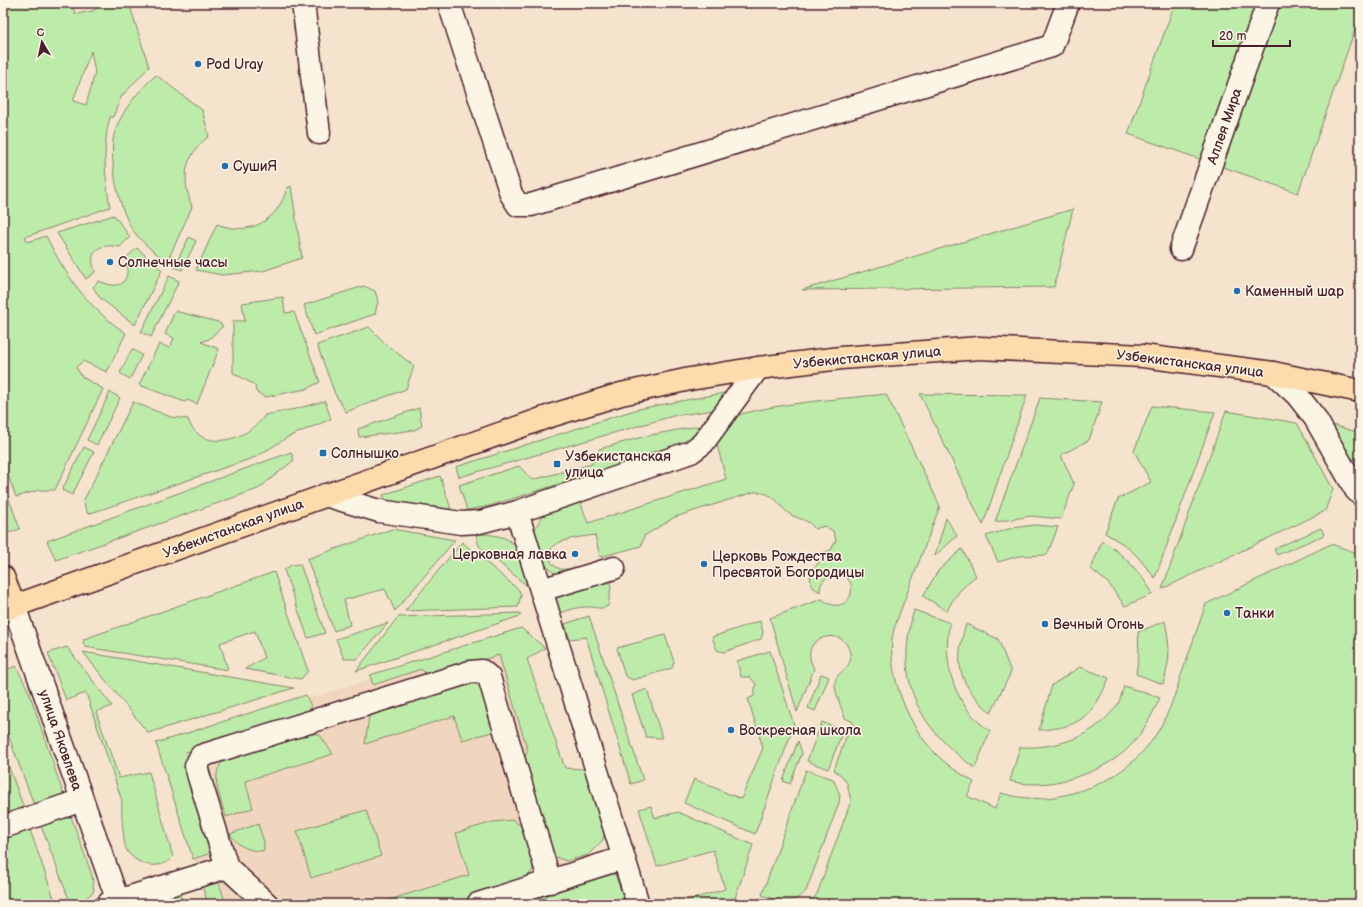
<svg xmlns="http://www.w3.org/2000/svg" width="1363" height="907" font-family="'Balsamiq Sans',sans-serif">
<style>
.built{fill:#f0d6be}
.green{fill:#bdecaa;stroke:#84866a;fill-rule:evenodd}
.lines{fill:none;stroke-linecap:round;stroke-linejoin:round}
.minor-casing{stroke:#4a1f2b;stroke-width:25}
.major-casing{stroke:#4a1f2b;stroke-width:25}
.minor{stroke:#fcf5e5;stroke-width:22}
.major{stroke:#fedbac;stroke-width:22}
.poi-dot{fill:#1f6fb2;stroke:#fcf5e5;stroke-width:1.5}
.labels{text-anchor:middle;stroke-width:3;stroke-linejoin:round;paint-order:stroke}
.poi-label{font-size:14px;fill:#4a1f2b;stroke:#fcf5e5;text-anchor:start}
.street-label{font-size:14px;fill:#4a1f2b;stroke:#fcf5e5}
</style>
<rect width="100%" height="100%" fill="#f5e3ce"/>
<filter id="ink" filterUnits="userSpaceOnUse"><feTurbulence type="fractalNoise" baseFrequency=".025" numOctaves="2"/><feDisplacementMap in="SourceGraphic" scale="8" xChannelSelector="R" yChannelSelector="G"/><feConvolveMatrix kernelMatrix="1 2 1 2 8 2 1 2 1" color-interpolation-filters="sRGB"/></filter>
<g filter="url(#ink)">
<path class="built" d="M499,638L580,904H208L157,747Z"/>
<path class="green" d="M3,3H70L76,14L93,11L104,3H129L149,67L121,97L113,117H110C102,147 105,177 110,207L25,237L28,242L46,236C65,275 89,309 126,333L107,372L83,361L76,367L82,377L103,389L55,490H39L16,497L3,461ZM91,51L95,73L86,105L73,101Z
M1175,3H1360V15L1298,193L1128,134Z
M156,75L202,110L209,136C184,157 181,176 192,207L167,262C156,253 144,245 135,233C119,213 107,156 115,131C123,109 139,90 156,75Z
M291,186L302,258L263,271L222,275L196,270L217,224C250,237 278,221 287,188Z
M1073,209L1054,287L802,290Z
M114,215L130,237L120,247C100,243 87,249 95,272L86,279L57,233Z
M189,237L196,241L182,270L174,267Z
M137,248L162,270L135,325L100,298L93,287L99,281C124,292 130,280 126,258Z
M169,276L179,281L151,337L141,332Z
M364,286L375,291L378,301L375,314L314,335L304,305Z
M283,297L285,313L294,312L320,382L306,389L265,397L256,392L255,385L233,373V321H245L242,303Z
M175,311L218,322L223,326L209,339L201,342L219,349L197,404L187,400L185,402L139,385L159,344L170,348L174,338L165,334Z
M369,327L388,346L414,366L406,389L346,412L335,394L317,345Z
M132,349L142,355L130,379L120,373Z
M110,392L120,398L97,445L87,440Z
M729,392L714,410L673,416L459,477L456,467L638,409Z
M886,394L940,506L897,620C895,626 893,632 892,638C888,677 909,728 937,755C948,766 961,774 974,782L967,796L995,809L1001,793C1030,801 1050,800 1079,791C1113,782 1146,756 1162,724C1172,706 1177,687 1184,667C1191,646 1199,625 1206,604L1331,544L1360,554V904H808L817,894L851,801L847,783L841,775L834,770L846,737L855,730L853,722L845,718C842,710 834,690 835,682C837,669 859,669 847,645C840,631 813,635 810,651C809,657 811,663 814,669L797,712L770,618L822,599C849,621 863,579 840,575C836,574 834,573 831,575C823,579 820,584 820,592L811,586L810,570C817,567 821,560 822,553L831,550L836,540L833,531L824,526L815,529C809,520 802,520 793,516C776,507 780,493 754,492L675,517L644,536L641,546L600,557L595,535C583,537 565,538 555,545C545,552 550,567 561,569C566,570 572,568 576,567L578,571L557,575C542,565 535,550 535,532C535,526 541,519 543,514L580,501L588,523L726,479L715,437L725,419C776,402 833,400 886,394Z
M920,394L1027,395L983,525Z
M1040,398L1102,402L1089,440L1061,455L1074,484L1061,519L1031,516L995,522Z
M325,401L331,419L288,437L256,457L88,514L83,502L133,402L171,417L188,419C200,455 249,440 265,415L295,409Z
M1152,406L1215,412L1155,578L1138,557L1125,545L1105,533L1118,499L1151,482L1134,451Z
M419,408L422,426L414,430L359,437L358,429Z
M1226,411L1297,423L1333,489L1325,511L1162,589Z
M709,424L684,445L489,506L467,510L459,485L519,466L532,480L592,464L599,449L646,436Z
M1333,425L1360,433V461L1350,458Z
M84,447L94,452L72,495L62,490Z
M291,452L294,460L258,489L56,560L47,541Z
M440,476L451,509L386,500L383,495Z
M3,483L20,529L8,533L3,518Z
M946,518L957,536L935,556Z
M1035,525L1058,527L1047,555L1019,556L998,562L986,536L1012,528Z
M1321,528L1324,535L1277,555L1274,549Z
M392,529L455,540L395,611L385,589L344,600L350,625L334,631L307,559Z
M476,534C518,534 520,548 530,583L526,585L479,546Z
M1102,541C1124,554 1140,572 1153,594L1125,606L1108,583L1091,569Z
M462,542L519,590L521,595L518,607L405,611Z
M962,549L976,576C963,586 954,596 947,611L923,596L938,571Z
M300,564L325,633L308,638L284,570L291,565Z
M274,572L308,671L301,679L245,669L264,658L255,631L220,643L228,670L85,647L83,644L84,639Z
M609,579L611,587L608,606C602,610 596,607 589,607C577,606 565,612 554,615L552,597Z
M914,610L950,623C941,664 955,707 990,731L975,768C917,727 894,680 914,610Z
M520,613V616L356,671L398,617Z
M589,616L643,780L631,784L586,637L570,639L565,624Z
M760,621L763,632L761,639L724,652L717,650L712,637Z
M1165,621C1170,646 1171,658 1163,684L1136,674L1139,653L1138,632Z
M388,623L357,659H344L336,639Z
M966,624L998,639L1011,672L991,713C959,684 953,666 966,624Z
M521,628L545,648L527,659L565,768L584,769L607,829L602,841L588,855L567,861L555,857L524,757L528,752L499,655L428,676L421,669L373,685L370,675Z
M665,635L674,662L672,668L633,680L625,676L617,648Z
M67,647L112,706L96,712L119,778L149,772L173,857C161,871 137,866 127,851C123,845 121,809 122,801L86,693L66,700L48,653Z
M770,651L794,725L755,834L684,803L694,779L741,799L763,748L748,699L754,696L756,684L750,677H741L737,661Z
M83,652L294,688L148,733Z
M16,666L29,692L65,799L36,810L3,721V671Z
M1080,667L1109,678C1093,716 1080,728 1039,730L1052,685Z
M821,674L829,677L815,711L808,708Z
M472,683L485,687L500,730L462,740L454,716L365,744L369,716Z
M1124,686L1160,698C1151,717 1141,737 1125,751C1098,775 1045,791 1010,781L1020,747C1058,749 1096,736 1118,704C1121,699 1122,691 1124,686Z
M647,689L662,738L646,737L632,695Z
M306,695L311,706L307,713L186,752L217,851L193,859L156,743Z
M822,722L837,728L841,736L828,769L807,761Z
M307,734H319L333,754L245,781L253,808L226,817C221,799 210,779 222,762Z
M798,741L802,753L790,784L783,781Z
M3,751L25,811L3,823Z
M806,770L833,779L840,795L839,803L806,891C793,906 779,901 762,895Z
M651,806L655,818L678,812L753,845L733,904H676L725,889L713,850L657,866L639,809Z
M366,810L381,856L311,878L297,831Z
M69,811L92,875L94,891L85,899L70,902L40,823Z
M513,820L526,830L532,854L533,870L521,883L455,904H376L469,875L456,833L493,822Z
M258,824L264,842V851C248,851 239,847 230,834Z
M29,827L56,904H3V833Z
M606,871L615,874L626,904H500Z
M219,883L226,904H208L202,886Z
M179,892L184,904H156L155,901Z"/>
<g class="lines">
<g class="minor-casing">
<path id="minor" d="M303,3L319,133
M449,3L511,194L518,205H531L1052,46L1068,3
M1181,249L1268,3
M1273,373L1297,395L1315,418L1356,490L1360,494
M325,495L379,511L461,523L480,522L517,512L691,452L703,443L758,368
M517,512L638,904
M541,590L614,568
M14,606L119,904
M3,827L82,800
M227,867L199,777L196,766L201,756L470,672L482,671L489,677L550,882
M108,904L227,867L267,904
M478,904L623,858"/>
</g>
<g class="major-casing">
<path id="major" d="M3,577L14,606
M3,610L550,416L621,394L690,379L758,368L841,358L980,348L1143,356L1273,373L1360,391"/>
</g>
<use href="#minor" class="minor"/>
<use href="#major" class="major"/>
</g>
</g>
<g class="poi-dot">
<circle cx="198" cy="64" r="4"/>
<circle cx="225" cy="166" r="4"/>
<circle cx="110" cy="262" r="4"/>
<circle cx="1237" cy="291" r="4"/>
<rect x="319" y="449" width="8" height="8" rx="2"/>
<rect x="553" y="460" width="8" height="8" rx="2"/>
<circle cx="575" cy="554" r="4"/>
<circle cx="704" cy="564" r="4"/>
<circle cx="1227" cy="613" r="4"/>
<circle cx="1045" cy="624" r="4"/>
<circle cx="731" cy="730" r="4"/>
</g>
<g class="labels">
<g class="poi-label">
<text x="206" y="69">Pod Uray</text>
<text x="233" y="171">СушиЯ</text>
<text x="118" y="267">Солнечные часы</text>
<text x="1245" y="296">Каменный шар</text>
<text x="331" y="458">Солнышко</text>
<text x="565" y="461">Узбекистанская<tspan x="565" dy="16">улица</tspan></text>
<text x="567" y="559" text-anchor="end">Церковная лавка</text>
<text x="712" y="561">Церковь Рождества<tspan x="712" dy="16">Пресвятой Богородицы</tspan></text>
<text x="1235" y="618">Танки</text>
<text x="1053" y="629">Вечный Огонь</text>
<text x="739" y="735">Воскресная школа</text>
</g>
<g class="street-label">
<text transform="translate(1224 126) rotate(-71)" y="5">Аллея Мира</text>
<text transform="translate(867 357) rotate(-5)" y="5">Узбекистанская улица</text>
<text transform="translate(1190 363) rotate(7)" y="5">Узбекистанская улица</text>
<text transform="translate(233 528) rotate(-20)" y="5">Узбекистанская улица</text>
<text transform="translate(61 740) rotate(71)" y="5">улица Яковлева</text>
</g>
</g>
<rect width="1363" height="907" fill="none" stroke="#fcf5e5" stroke-width="16"/>
<rect x="8" y="8" width="1347" height="891" fill="none" stroke="#4a1f2b" stroke-width="1.5" filter="url(#ink)"/>
<g transform="translate(42 42) rotate(351)" stroke="#fcf5e5" stroke-width="3" paint-order="stroke">
<path d="M0-3L7 15L0 10L-7 15Z" fill="#4a1f2b"/>
<text y="-6" font-size="11" font-weight="bold" text-anchor="middle" fill="#4a1f2b">С</text>
</g>
<path d="M1213 40v6h77v-6" fill="none" stroke="#4a1f2b" stroke-width="2"/>
<text x="1219" y="40" font-size="12" fill="#4a1f2b" stroke="#fcf5e5" stroke-width="3" paint-order="stroke">20 m</text>
</svg>
